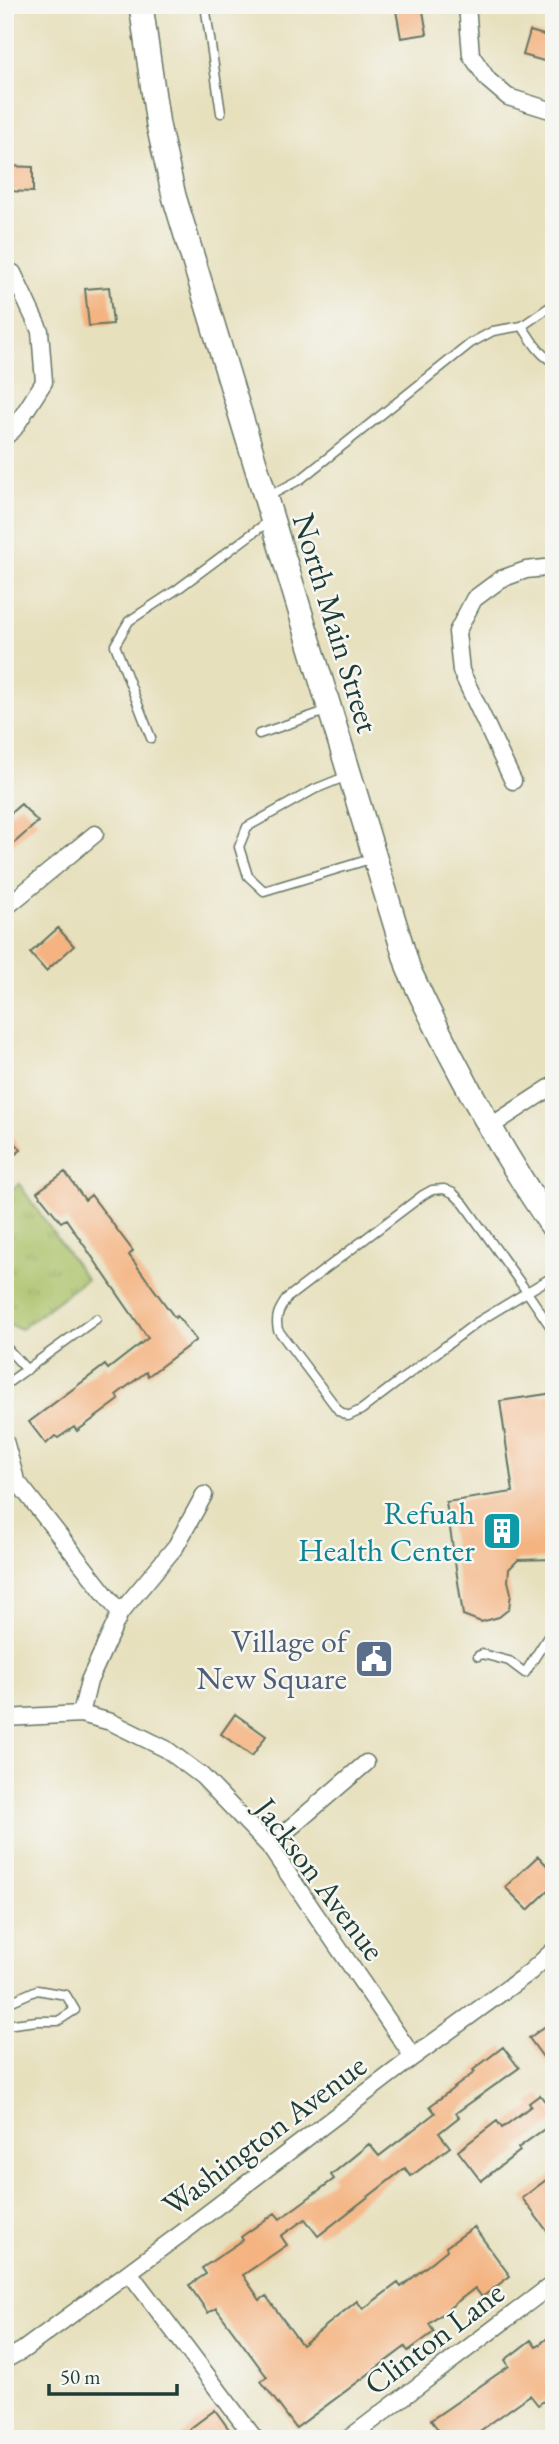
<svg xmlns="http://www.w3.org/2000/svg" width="559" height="2444" font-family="'EB Garamond',serif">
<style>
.park{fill:url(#park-tufts);stroke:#647e4c;stroke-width:2}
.building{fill:#f4b380}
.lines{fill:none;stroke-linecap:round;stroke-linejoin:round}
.service-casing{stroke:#657664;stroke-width:11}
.minor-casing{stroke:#657664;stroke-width:19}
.secondary-casing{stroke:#657664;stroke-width:26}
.service{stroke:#fff;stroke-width:8}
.minor{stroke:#fff;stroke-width:16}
.secondary{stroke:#fff;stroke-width:23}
.labels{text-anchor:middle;stroke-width:5;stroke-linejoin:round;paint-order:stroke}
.street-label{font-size:32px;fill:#1f3d34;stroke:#f6f6f2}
.culture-label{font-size:32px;fill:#0d838f;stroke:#f6f6f2;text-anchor:end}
.service-label{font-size:32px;fill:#4e5e75;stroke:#f6f6f2;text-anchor:end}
</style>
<defs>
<pattern id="park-tufts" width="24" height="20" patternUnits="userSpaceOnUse" patternTransform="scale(1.75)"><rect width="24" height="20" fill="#a8bf64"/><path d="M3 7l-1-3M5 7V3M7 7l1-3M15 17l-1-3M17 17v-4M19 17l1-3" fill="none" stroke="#889c53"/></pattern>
</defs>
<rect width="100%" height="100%" fill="#f6f6f2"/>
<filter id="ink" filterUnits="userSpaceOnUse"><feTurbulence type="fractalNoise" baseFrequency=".0143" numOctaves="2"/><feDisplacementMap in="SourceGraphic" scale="14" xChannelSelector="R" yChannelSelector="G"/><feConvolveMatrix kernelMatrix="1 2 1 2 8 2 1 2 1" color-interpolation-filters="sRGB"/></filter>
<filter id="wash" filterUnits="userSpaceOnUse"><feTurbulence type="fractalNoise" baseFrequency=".00686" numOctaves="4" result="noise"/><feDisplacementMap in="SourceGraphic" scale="28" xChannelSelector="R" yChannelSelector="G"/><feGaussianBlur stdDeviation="1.57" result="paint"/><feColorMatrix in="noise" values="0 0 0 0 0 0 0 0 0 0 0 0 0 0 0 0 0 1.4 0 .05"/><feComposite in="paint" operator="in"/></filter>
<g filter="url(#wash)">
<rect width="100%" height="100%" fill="#e7e0bd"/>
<path class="park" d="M19,1184L86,1279L21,1329L5,1324V1194Z"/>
<g id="blocks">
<path class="building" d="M395,5H422L427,34L401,38Z
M530,31L554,38V64L523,55Z
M5,166L33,167V192L5,191Z
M109,287L113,324L89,326L85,289Z
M21,804L38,822L5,851V818Z
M58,928L74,946L46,971L30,953Z
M5,1129L21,1150L5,1162Z
M65,1172L85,1200L91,1195L133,1251L129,1255L175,1318L177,1316L196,1340L148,1376L146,1372L116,1395L119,1400L77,1431L74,1427L58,1438L55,1436L46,1444L29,1422L105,1365L108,1369L148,1338L66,1219L61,1222L37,1192Z
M554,1393V1559L518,1560L509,1569L508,1581L511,1593L509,1609L499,1617L481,1622L463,1615L446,1502L513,1492L500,1401Z
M235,1714L266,1736L252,1756L221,1734Z
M538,1856L554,1873V1885L528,1910L505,1887Z
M554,2020V2072L529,2038Z
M503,2047L519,2068L456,2113L459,2117L439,2133L450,2147L411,2176L405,2168L318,2236L305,2219L281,2236L287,2245L243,2275L260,2300L266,2296L302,2345L357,2301L363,2309L398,2283L401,2287L447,2250L446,2247L474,2227L510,2276L482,2297L475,2288L429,2324L434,2332L408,2351L405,2347L296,2428L261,2381L267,2377L216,2308L208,2313L189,2285L206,2274L202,2268L243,2240L241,2237L275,2213L280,2219L334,2179L331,2175L369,2144L379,2156L435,2113L430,2106L475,2072L473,2070Z
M540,2095L554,2113V2122L518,2148L520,2151L481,2181L458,2151L497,2121L502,2128L531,2106L529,2103Z
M554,2174V2240L522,2198Z
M554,2333V2394L538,2405L530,2395L480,2431L486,2439H445L431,2420L509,2366L505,2360L531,2340L536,2347Z
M215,2410L236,2439H176Z"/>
</g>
</g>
<g filter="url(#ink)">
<use href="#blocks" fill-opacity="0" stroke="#657664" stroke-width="2"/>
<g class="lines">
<g class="service-casing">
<path id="service" d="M205,5L221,113
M522,326C531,339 539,355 554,362
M269,496L301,479L471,343L493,331L522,326L554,304
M259,734L329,710
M151,738L115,645L129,621L179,588L269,521
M347,776L315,789L247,827L239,847L248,876L264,891L374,858
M444,1189L453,1193L464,1204L527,1292L476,1323L361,1410L348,1416L339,1411L278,1330C275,1316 279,1310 287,1298L423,1195L432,1190Z
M554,1276L527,1292L554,1332
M5,1346L27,1370
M5,1385L96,1319
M478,1656L482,1654L509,1661L525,1673L554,1627
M5,2004L37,1990L66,1995L75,2010L58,2021H37L5,2025"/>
</g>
<g class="minor-casing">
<path id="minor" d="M467,5L471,55L488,80L508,97L550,110L554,109
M5,437L14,429L44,382L40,331L13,273
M513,781L461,671L457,632L474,599L501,579L526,570L554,567
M5,908L95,834
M488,1128L554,1085
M5,1441L16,1480L120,1613
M81,1714L89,1681L120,1613L176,1546L204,1495
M5,1718L81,1714L111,1722L166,1749L202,1776L269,1846L413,2057
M269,1846L366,1763
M129,2272L255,2439
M5,2360L23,2350L186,2230L413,2057L530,1972L554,1950
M348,2439L554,2283"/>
</g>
<g class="secondary-casing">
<path id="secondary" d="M141,5L158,125L174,196L409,970C451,1060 497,1146 554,1229"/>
</g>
<use href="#service" class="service"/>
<use href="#minor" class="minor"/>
<use href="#secondary" class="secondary"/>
</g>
</g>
<defs>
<g id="building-square" transform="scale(2.0125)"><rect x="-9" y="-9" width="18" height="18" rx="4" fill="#0f9aa8" stroke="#f6f6f2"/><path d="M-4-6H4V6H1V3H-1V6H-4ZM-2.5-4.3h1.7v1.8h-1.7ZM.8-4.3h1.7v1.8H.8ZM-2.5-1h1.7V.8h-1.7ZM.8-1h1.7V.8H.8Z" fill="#fff"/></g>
<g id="civic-square" transform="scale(2.0125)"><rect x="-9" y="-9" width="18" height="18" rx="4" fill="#5c6f8a" stroke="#f6f6f2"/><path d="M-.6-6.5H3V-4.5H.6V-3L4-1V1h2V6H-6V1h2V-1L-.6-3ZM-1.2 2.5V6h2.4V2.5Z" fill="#fff"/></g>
</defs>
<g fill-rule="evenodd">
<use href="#building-square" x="502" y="1531"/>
<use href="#civic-square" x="374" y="1659"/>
</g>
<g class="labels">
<g class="street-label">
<text transform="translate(336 623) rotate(73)" y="11">North Main Street</text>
<text transform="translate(320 1879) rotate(53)" y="11">Jackson Avenue</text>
<text transform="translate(264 2135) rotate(-37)" y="11">Washington Avenue</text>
<text transform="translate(434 2338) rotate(-37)" y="11">Clinton Lane</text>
</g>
<g class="culture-label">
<text x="475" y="1524">Refuah<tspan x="475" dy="37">Health Center</tspan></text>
</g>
<g class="service-label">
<text x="347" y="1652">Village of<tspan x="347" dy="37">New Square</tspan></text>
</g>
</g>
<rect width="559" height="2444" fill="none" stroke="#f6f6f2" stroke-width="28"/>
<path d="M49 2384v10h128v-10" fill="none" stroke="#1f3d34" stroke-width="3.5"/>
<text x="60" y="2384" font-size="21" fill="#1f3d34" stroke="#f6f6f2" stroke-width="5" paint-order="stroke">50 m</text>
</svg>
